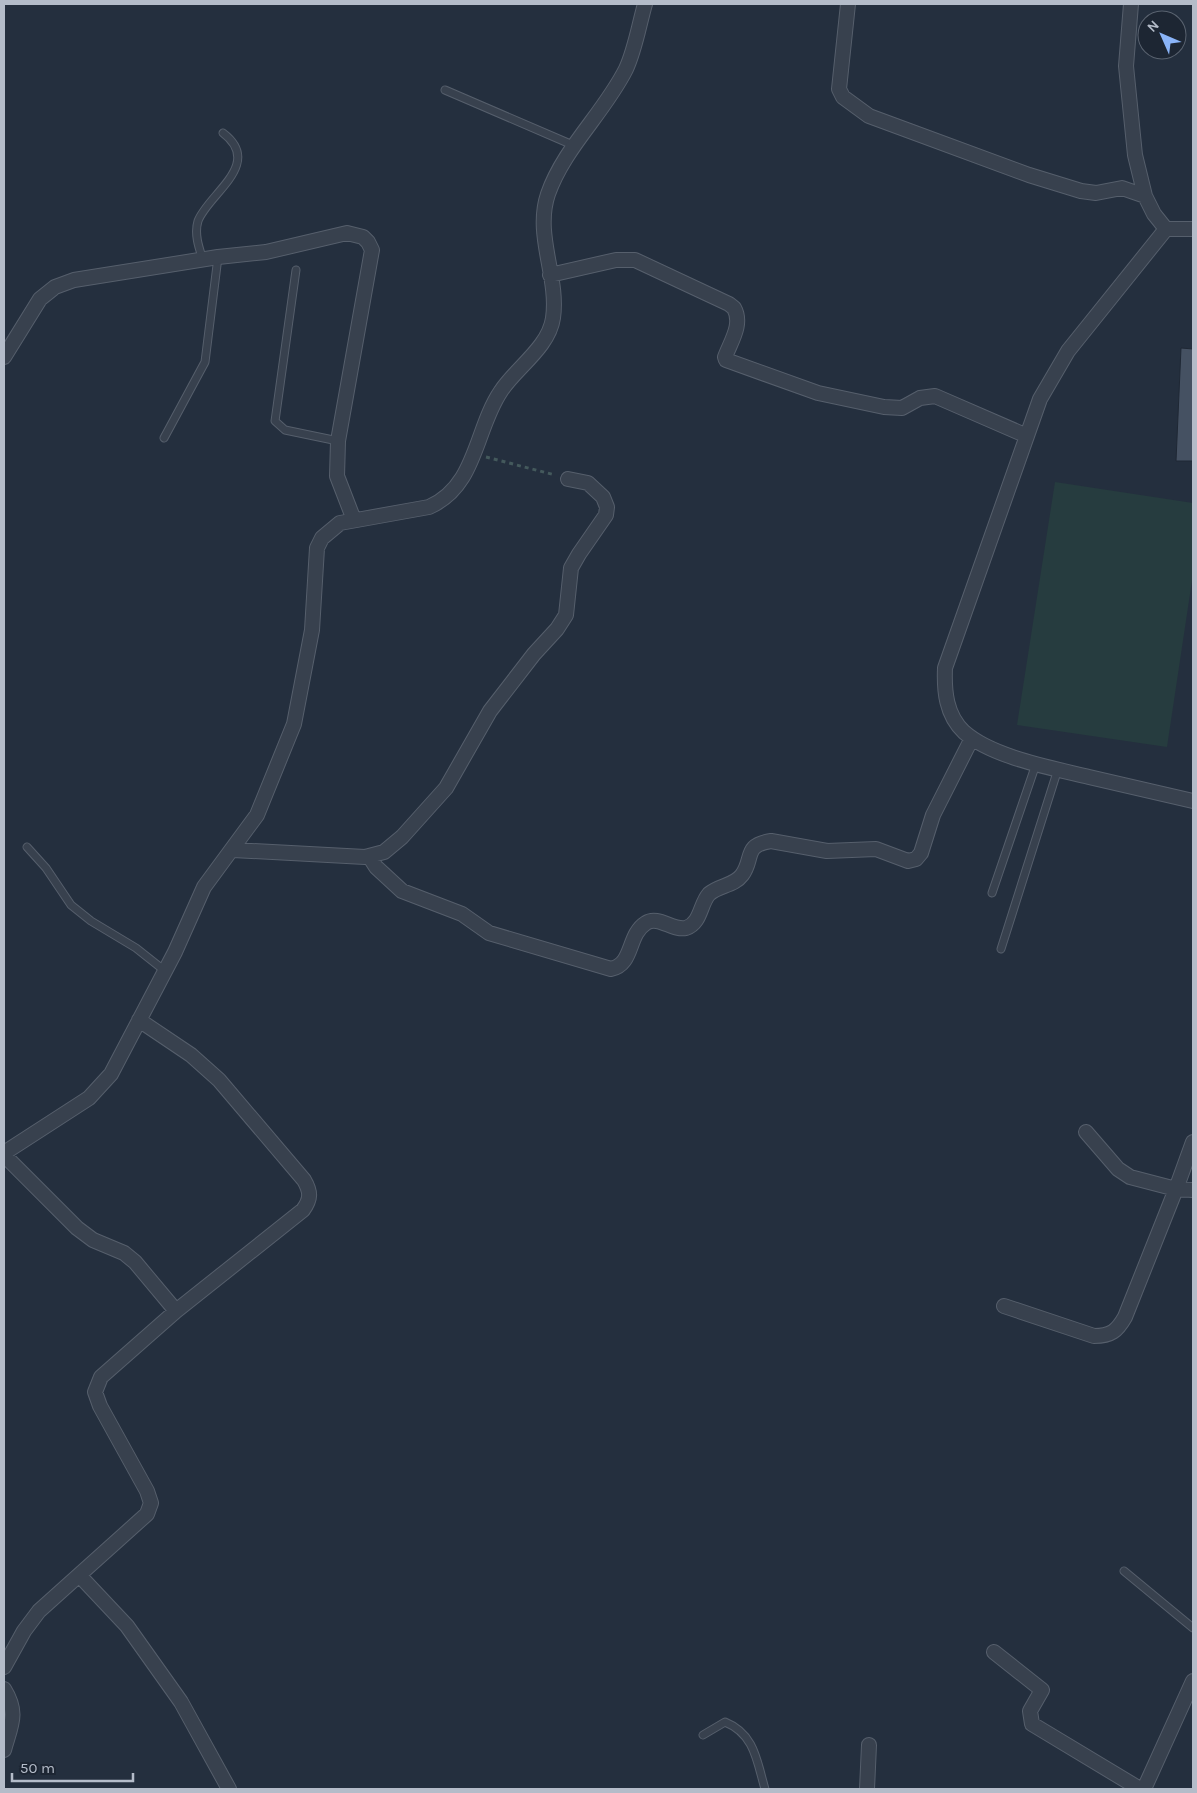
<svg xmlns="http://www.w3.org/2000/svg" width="1197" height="1793" font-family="Karla,sans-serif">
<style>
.green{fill:#263c3f}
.building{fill:#455162;stroke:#1f2835}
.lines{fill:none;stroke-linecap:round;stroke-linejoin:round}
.lane-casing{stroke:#565f6c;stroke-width:9}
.street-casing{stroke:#565f6c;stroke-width:16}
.path{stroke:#44595c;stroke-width:3;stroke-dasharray:4 4;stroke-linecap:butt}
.lane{stroke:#38414e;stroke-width:7}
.street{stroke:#38414e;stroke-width:14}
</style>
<rect width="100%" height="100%" fill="#242f3e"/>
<path class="green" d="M1055,482L1193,503V574L1167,747L1017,725Z"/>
<path class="building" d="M1181,348L1193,349V461H1176Z"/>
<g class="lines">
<g class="lane-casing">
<path id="lane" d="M445,90L575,146
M203,260C199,248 194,234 198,221C208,194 264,164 223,133
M296,270L275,421L285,430L338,441
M164,438L205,362L218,257
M27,847L46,868L71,905L91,921L136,948L165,971
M992,893L1036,764
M1001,949L1058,769
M1124,1571L1193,1628
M703,1735L725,1722C755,1734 757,1762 765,1789"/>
</g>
<g class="street-casing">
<path id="street" d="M848,4L839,89L843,97L869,116L1029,175L1081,191L1096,193L1122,188L1145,196
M1131,4L1126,66L1135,155L1145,196L1154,214L1166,229H1193
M1166,229L1068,351L1040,399L945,668C944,691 946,715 964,732C992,757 1052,768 1089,777C1124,785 1159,793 1193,801
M550,275L616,260H635L729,304L734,308C743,324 731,341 725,357L726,360L818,393L884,407L902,408L920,398L935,396L1027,436
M4,357L40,299L55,287L74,280L218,257L266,252L347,233L363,237L368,242L372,250L338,441L337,476L354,520
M233,850L365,857L384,852L402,837L446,788L490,711L534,654L557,629L566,615L571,568L579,554L606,515L607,507L603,497L588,483L568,479
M369,856L376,867L402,891L462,914L489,933L611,969C634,964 627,935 646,923C658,915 673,931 686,928C701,923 700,904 709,894C719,885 734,886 742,875C754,859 743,845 771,841L827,851L876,849L908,861L916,859L921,853L933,815L972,738
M1086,1132L1118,1169L1130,1177L1176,1189L1193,1142
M4,1153L89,1098L111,1074L175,952L204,887L257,815L294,724L312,630L317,548L322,538L340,523L429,507C477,486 475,429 501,391C516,368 549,347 553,318C559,277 534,235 548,194C564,148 604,113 626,69C635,50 639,25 645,4
M4,1155L77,1228L93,1240L124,1253L135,1262L176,1311
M1004,1306L1094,1336C1111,1336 1117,1331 1125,1317L1176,1189L1193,1190
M79,1575L127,1626L181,1702L229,1789
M994,1652L1042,1690L1030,1711L1032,1724L1140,1789
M4,1667L24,1631L39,1611L147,1514L151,1503L147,1491L100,1406L95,1392L101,1377L176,1311L303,1210C311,1199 311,1192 304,1180L219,1080L191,1055L139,1020
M4,1689C19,1713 11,1725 4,1750
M867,1789L869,1745
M1144,1789L1193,1681"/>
</g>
<path class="path" d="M486,457L555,475"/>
<use href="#lane" class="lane"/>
<use href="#street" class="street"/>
</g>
<rect width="1197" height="1793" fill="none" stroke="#b4bcc9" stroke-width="10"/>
<g transform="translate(1162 35) rotate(315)"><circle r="24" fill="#1d2633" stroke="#59626f"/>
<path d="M0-4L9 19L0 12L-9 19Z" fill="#8ab4f8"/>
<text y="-8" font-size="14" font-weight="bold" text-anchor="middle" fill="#b4bcc9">N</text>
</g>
<path d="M12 1773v8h121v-8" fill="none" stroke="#b4bcc9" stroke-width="2.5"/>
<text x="20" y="1773" font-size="15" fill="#b4bcc9" stroke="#1d2633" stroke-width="4" paint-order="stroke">50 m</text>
</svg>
